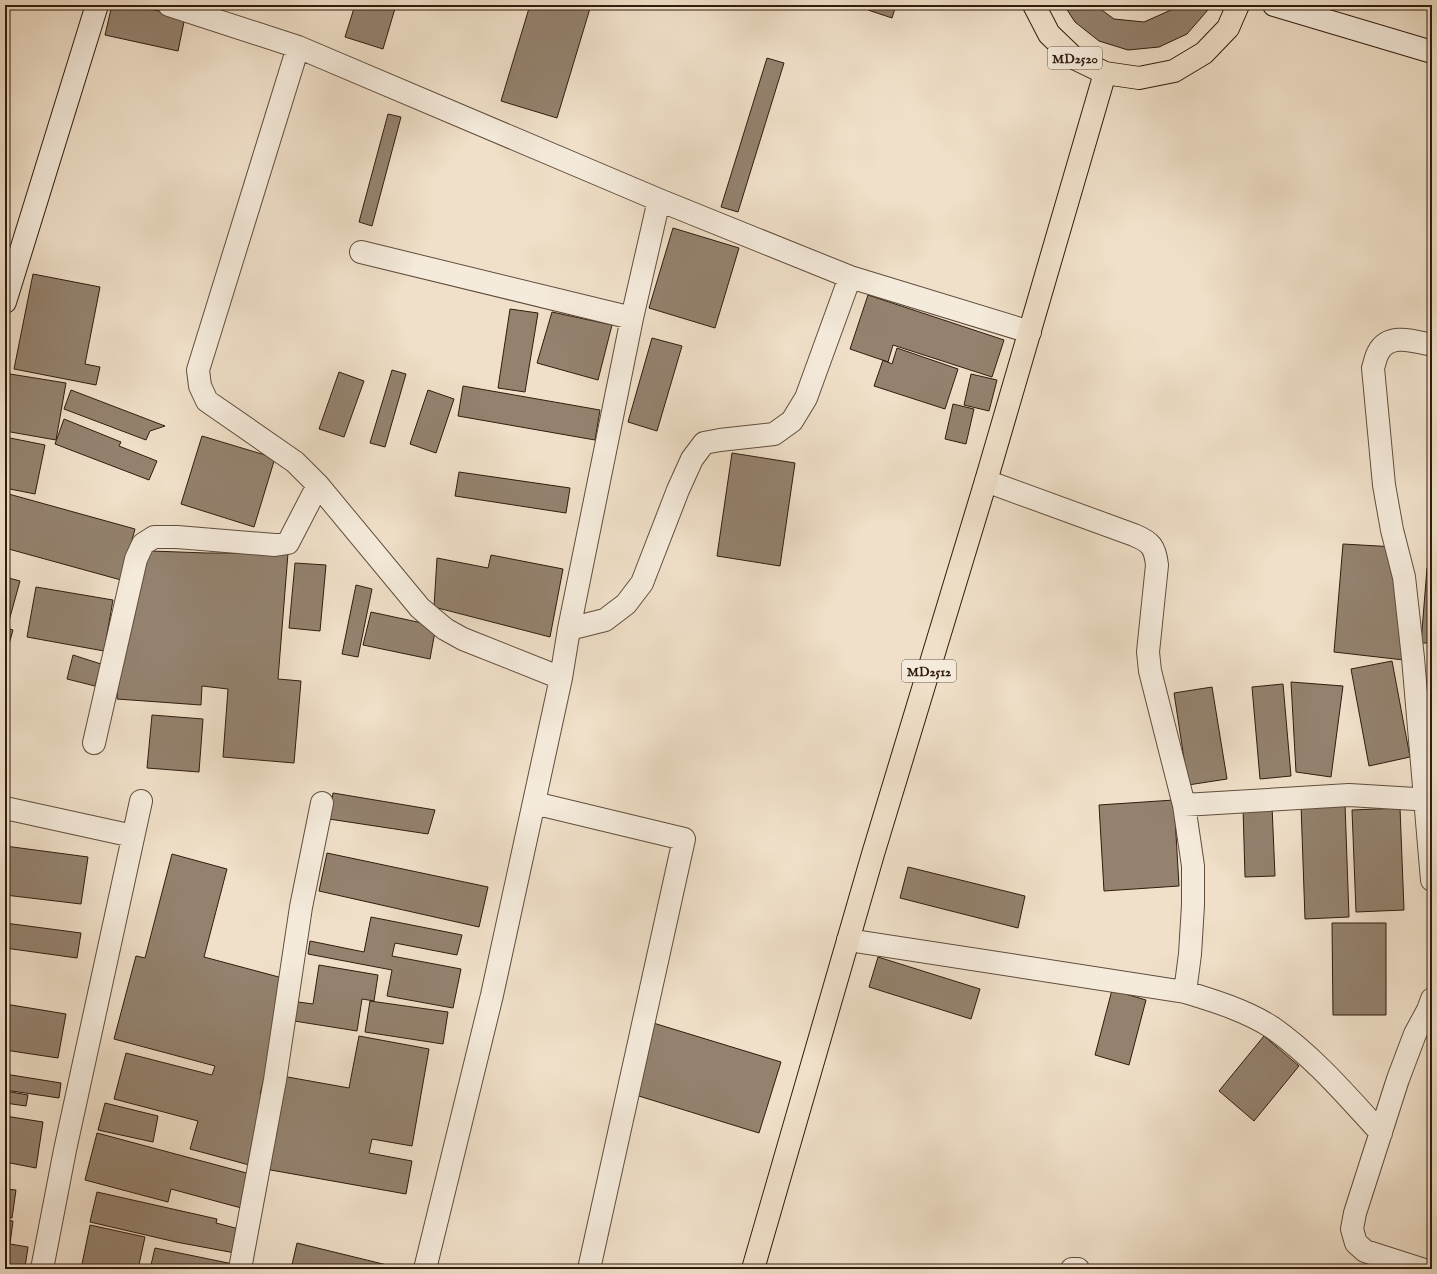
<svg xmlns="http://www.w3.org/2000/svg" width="1437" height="1274" font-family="'IM FELL English',serif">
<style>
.building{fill:#94826f;stroke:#301c0d}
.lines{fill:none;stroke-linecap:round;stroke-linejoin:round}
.street-casing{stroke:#604d3c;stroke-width:24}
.secondary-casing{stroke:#301c0d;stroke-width:24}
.primary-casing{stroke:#301c0d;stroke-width:24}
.street{stroke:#f5ebdc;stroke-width:22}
.secondary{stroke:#f5ebdc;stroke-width:22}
.primary{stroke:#f0e0c9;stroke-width:22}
.labels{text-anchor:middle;stroke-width:4;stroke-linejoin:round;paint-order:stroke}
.shield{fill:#f5ebdc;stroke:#6b5a4b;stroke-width:1}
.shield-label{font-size:13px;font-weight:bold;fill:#301c0d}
</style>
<rect width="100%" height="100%" fill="#f0e0c9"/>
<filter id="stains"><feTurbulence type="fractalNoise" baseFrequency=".005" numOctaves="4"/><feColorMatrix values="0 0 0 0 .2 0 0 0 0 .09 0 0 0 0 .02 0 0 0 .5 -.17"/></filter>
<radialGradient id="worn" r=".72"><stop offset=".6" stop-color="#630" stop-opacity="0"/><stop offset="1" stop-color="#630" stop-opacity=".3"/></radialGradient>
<path class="building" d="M112,5H132L185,17L178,51L105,35Z
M355,5H396L383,49L345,37Z
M530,5H591L557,118L501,101Z
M869,5H896L892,18L868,10Z
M1064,5H1095L1114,19L1144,22L1171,10L1175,5H1210L1207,11L1187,34L1159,47L1128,50L1099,41L1075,22Z
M767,58L784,63L738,212L721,207Z
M388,114L401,117L372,226L359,222Z
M673,228L739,248L715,328L649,308Z
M33,274L100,287L85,364L100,367L96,385L14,369Z
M868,295L1004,340L992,377L893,345L888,362L850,349Z
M510,309L538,313L525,392L498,388Z
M552,312L612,325L598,380L537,363Z
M652,338L682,346L657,431L628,422Z
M897,348L958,369L945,409L874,386L883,360L892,364Z
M392,370L406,374L385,447L370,443Z
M339,372L364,381L344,437L319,429Z
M10,374L66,383L56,440L5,431V400Z
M971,374L997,380L989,411L964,405Z
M463,386L600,410L595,440L458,416Z
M71,390L165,426L150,431L146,440L64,409Z
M428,390L454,399L436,453L410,444Z
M953,404L974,409L966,444L945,439Z
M64,419L121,442L119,446L157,461L149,480L55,444Z
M202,436L275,458L254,527L181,504Z
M5,437L45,445L35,494L5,488Z
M732,453L795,463L780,566L717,556Z
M459,472L570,488L566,513L455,496Z
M5,493L135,529L121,580L5,548Z
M1343,544L1396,547L1404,660L1334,652Z
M151,551L207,553H288L278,679L301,681L294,763L223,757L228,689L202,686L201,705L117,699L120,653L142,563Z
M491,555L563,569L550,637L434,607L437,558L488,568Z
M295,563L326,565L320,631L289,628Z
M1427,568H1432V643H1421Z
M5,577L20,581L7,628L13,630L8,648L5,647Z
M356,585L372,589L358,657L342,654Z
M36,587L113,600L104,651L27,637Z
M371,612L436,626L430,659L363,645Z
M73,655L101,664L95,686L67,679Z
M1392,661L1410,757L1369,766L1351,669Z
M1291,682L1343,686L1331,777L1296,772Z
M1283,684L1291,776L1260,779L1252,687Z
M1212,687L1227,779L1188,785L1174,693Z
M1432,696V737L1425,738L1421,697Z
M152,715L203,719L199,772L147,768Z
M333,793L435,810L428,834L329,819Z
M1174,800L1179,886L1104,891L1099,805Z
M1345,804L1349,917L1305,919L1301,805Z
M1272,806L1275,876L1245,877L1243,807Z
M1400,808L1404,910L1356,912L1352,810Z
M5,846L88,857L81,904L5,895Z
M327,853L488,887L479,927L319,891Z
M172,854L227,869L204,957L290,980L260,1094L271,1097L253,1166L190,1149L198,1121L114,1099L126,1053L212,1075L215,1066L114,1039L136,956L145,958Z
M908,867L1025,896L1018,928L900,898Z
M371,917L462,935L457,955L395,943L392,956L461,969L453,1008L387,996L392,970L308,954L310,941L364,952Z
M5,923L81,933L77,958L5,948Z
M1332,923H1386V1015H1333Z
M878,957L980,989L971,1019L869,987Z
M319,965L378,975L374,1001L362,999L357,1031L288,1020L291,1001L313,1004Z
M1112,990L1146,1000L1129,1065L1095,1055Z
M370,1001L448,1012L443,1044L365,1032Z
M5,1004L66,1014L58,1058L5,1050Z
M650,1022L781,1062L759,1133L629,1093Z
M359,1036L429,1049L412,1146L372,1139L369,1153L412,1161L406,1194L265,1169L282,1076L349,1088Z
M1264,1036L1299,1066L1254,1121L1219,1091Z
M5,1074L61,1083L59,1098L5,1090Z
M5,1091L28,1095L26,1106L5,1103Z
M105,1103L158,1116L153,1142L98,1130Z
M5,1116L43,1122L36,1168L5,1162Z
M97,1133L254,1175L245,1209L171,1189L168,1202L85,1180Z
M5,1189L16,1190L12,1218L5,1216Z
M97,1192L217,1219L216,1223L239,1229L235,1253L176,1242L90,1222Z
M5,1220L13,1221L10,1244L28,1247L25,1267L5,1264Z
M90,1225L145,1237L138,1269H81Z
M297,1243L387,1265L386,1269H291Z
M155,1248L238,1265L237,1269H150Z"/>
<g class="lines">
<g class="street-casing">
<path id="street" d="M169,5L298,47L659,200L850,277L1030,332
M298,47L198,370L200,386L207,401L295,462L318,485L420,608L445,629L463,639L561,678
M361,252L632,318
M1432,345C1414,341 1388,332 1378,353C1375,358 1375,363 1373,368L1384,485L1392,530L1404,577L1413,658L1432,880
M986,481L1134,535C1151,542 1155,547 1157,565L1148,652L1150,671L1184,805L1193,866V905L1190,954L1185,992
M569,629L605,620L626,604L642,583L678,490L692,459L704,443L720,440L774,434L792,421L806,398L850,277
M94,743L136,559L143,544L154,537H177L275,545L288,543L318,485
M534,803L684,839L589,1269
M1184,805L1349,795L1432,800
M5,808L133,836
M848,940L1185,992C1215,1001 1247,1011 1273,1028C1314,1057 1347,1096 1381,1133
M42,1269L65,1150L141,801
M240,1269L275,1080L301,907L322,803
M425,1269L492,995L561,678L569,629L632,318L659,200
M1072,1269H1078
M1421,1269L1365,1251L1356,1243L1352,1229L1355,1213L1398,1079L1415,1034L1428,1010L1432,999"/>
</g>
<g class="secondary-casing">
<path id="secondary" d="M1274,5L1432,52
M5,302L97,5"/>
</g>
<g class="primary-casing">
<path id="primary" d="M1034,5L1049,34L1074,58L1105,73L1139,78L1174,71L1204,53L1228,28L1238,5
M753,1269L873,854L986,481L1105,73"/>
</g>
<use href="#street" class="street"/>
<use href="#secondary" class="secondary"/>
<use href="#primary" class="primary"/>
</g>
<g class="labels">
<g class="shield">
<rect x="1048" y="47" width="54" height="22" rx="3"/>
<rect x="902" y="660" width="54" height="22" rx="3"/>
</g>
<g class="shield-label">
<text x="1075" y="63">MD2520</text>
<text x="929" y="676">MD2512</text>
</g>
</g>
<rect width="1437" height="1274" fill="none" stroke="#f0e0c9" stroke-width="20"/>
<rect x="6" y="6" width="1425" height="1262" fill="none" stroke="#301c0d" stroke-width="2"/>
<rect x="10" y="10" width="1417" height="1254" fill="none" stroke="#301c0d"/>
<rect width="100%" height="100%" filter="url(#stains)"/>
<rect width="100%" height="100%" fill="url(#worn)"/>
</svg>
